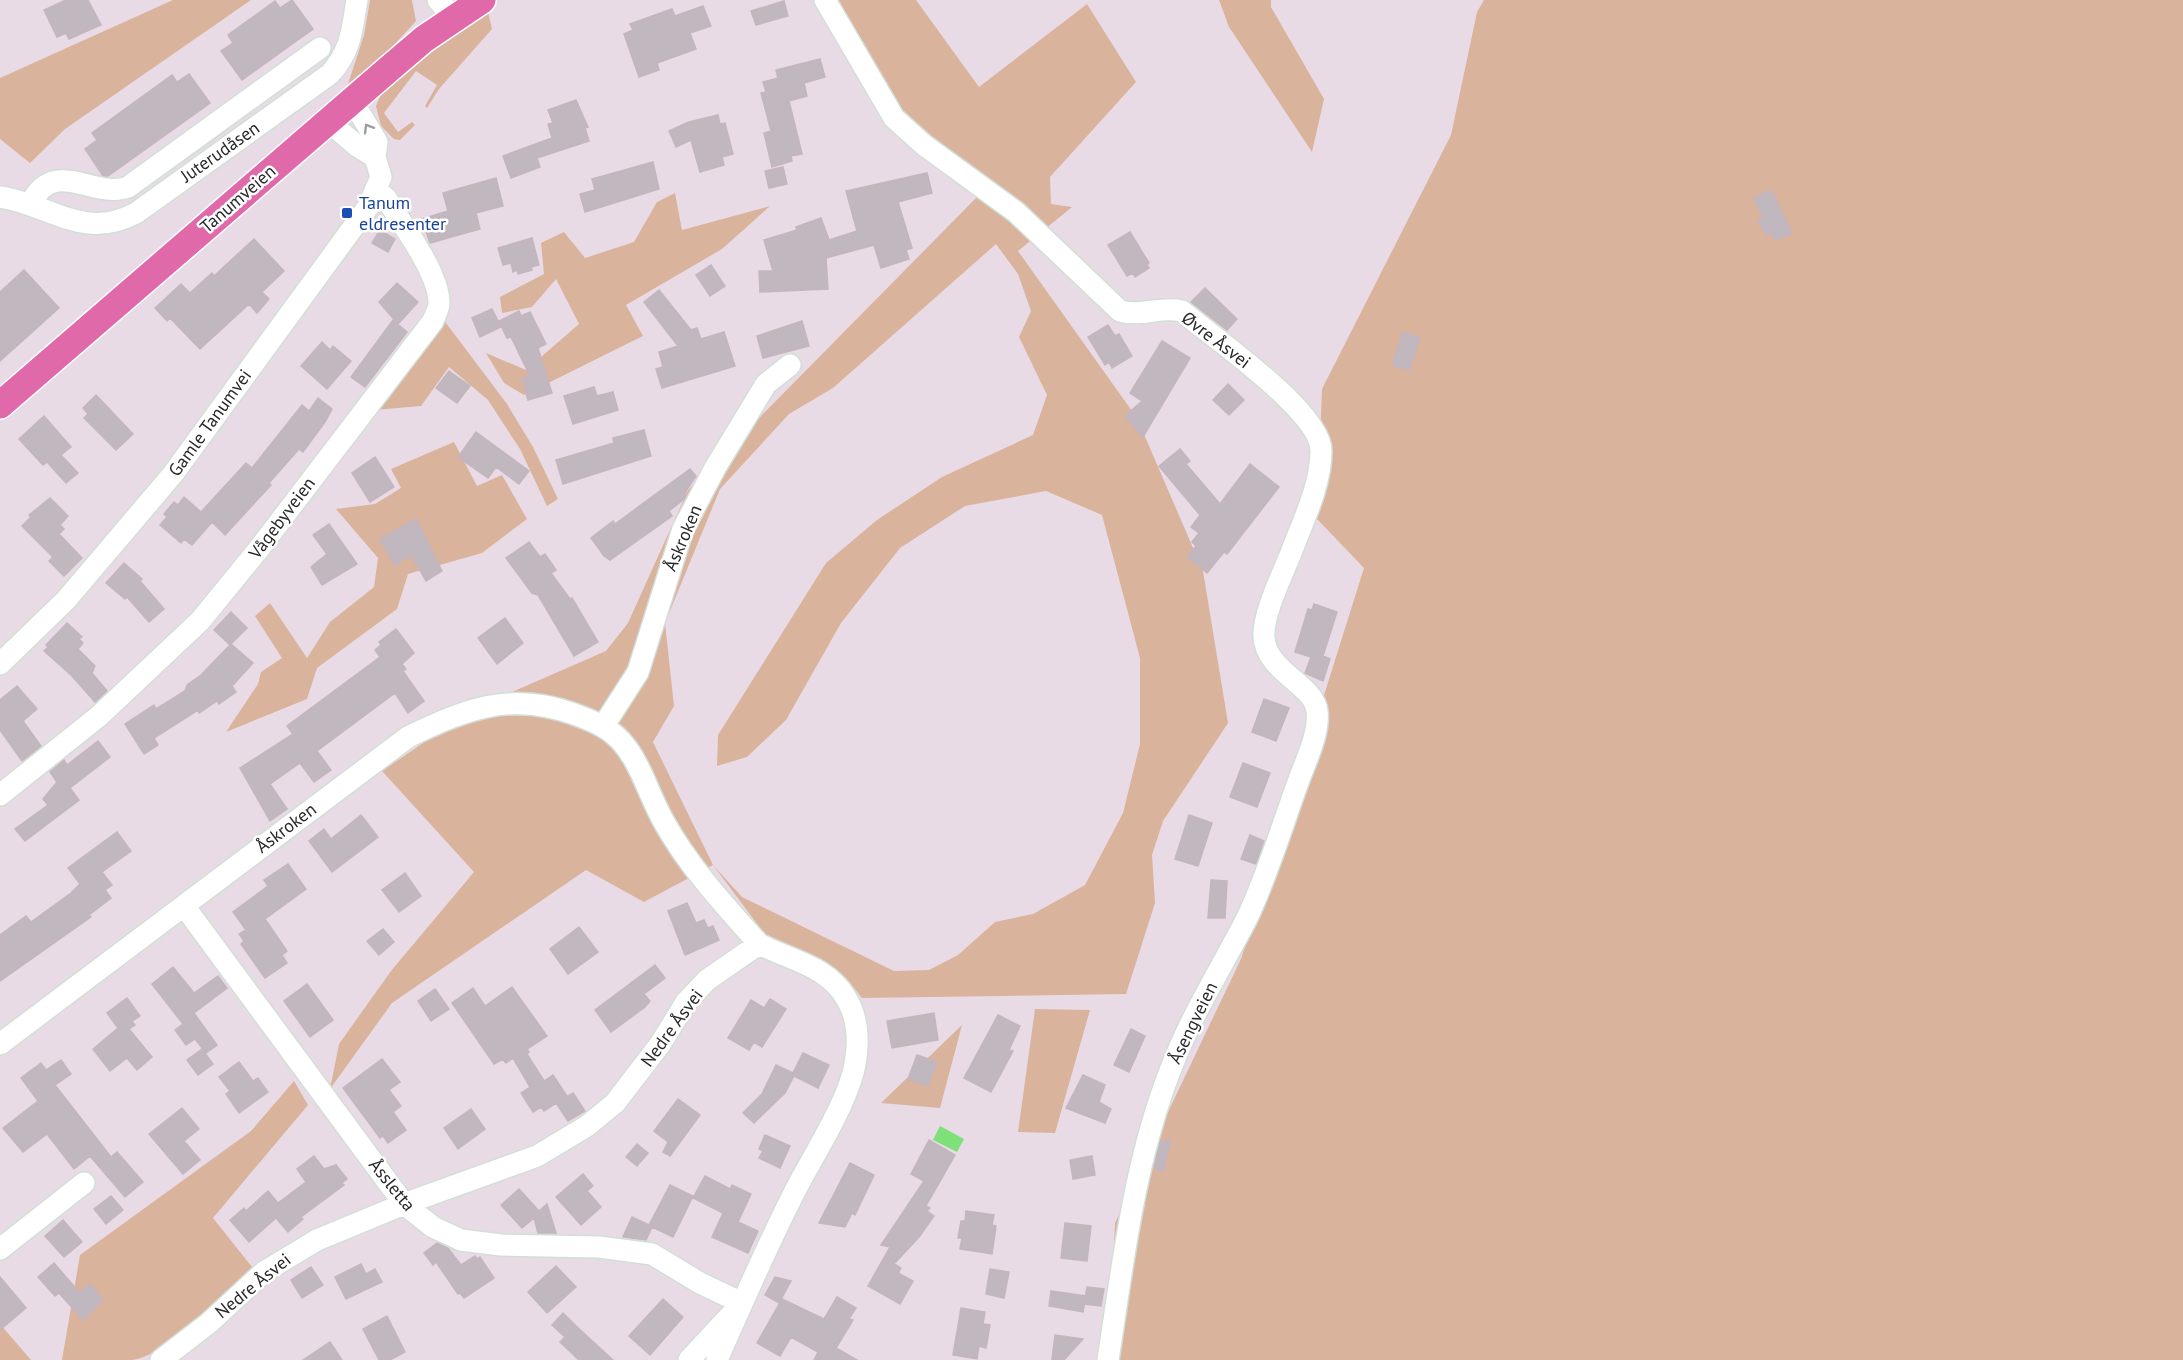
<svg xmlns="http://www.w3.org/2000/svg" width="2183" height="1360" font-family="'PT Sans',sans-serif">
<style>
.green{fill:#dab39d;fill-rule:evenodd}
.water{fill:#7ee079}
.building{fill:#c1b7be;stroke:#c4b5bf;stroke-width:1.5}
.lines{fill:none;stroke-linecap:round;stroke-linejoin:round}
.minor-casing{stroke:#d1dfd8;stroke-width:24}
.major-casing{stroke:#fff;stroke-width:30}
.minor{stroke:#fff;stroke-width:21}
.major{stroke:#e069aa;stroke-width:27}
.oneway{stroke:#9e9e9e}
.transit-dot{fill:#1a4fb4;stroke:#fff;stroke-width:2}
.labels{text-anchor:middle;stroke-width:5;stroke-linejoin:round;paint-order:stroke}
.street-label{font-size:18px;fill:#282828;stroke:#fff}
.transit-label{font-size:18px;fill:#164399;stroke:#fff;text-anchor:start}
</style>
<rect width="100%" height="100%" fill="#e9dbe5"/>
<path class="green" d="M173,0H251L65,129L30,163L0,139V78Z
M370,0H412L416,21L383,57L348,84L364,35Z
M827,0H916L979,87L1087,4L1136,82L1050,177L1051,204L1072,207L1018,251L1137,418L1203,571L1228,723L1163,821L1152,855L1155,903L1126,994L862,998L846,978L764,933L713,865L644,902L586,870L392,1003L330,1089L339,1044L391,971L474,872L382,771L473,709L606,651L628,623L688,490L978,196L898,118ZM996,244L1018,274L1031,311L1019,337L1047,395L1033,435L942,477L877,520L826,563L718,735L717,766L747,757L786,720L841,623L900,548L965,506L1046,491L1102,515L1140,658V744L1123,813L1085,885L1033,914L995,922L958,955L929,970L894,971L742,897L713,865L653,742L674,706L665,623L720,489L789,414L833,388Z
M1219,0H1271V7L1324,99L1312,152L1229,27Z
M1484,0H2183V1360H1108L1115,1223L1241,959L1364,568L1317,519L1322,389L1451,135L1477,12Z
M488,12L492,29L439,89L427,108L425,106L437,85L416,71L384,113L398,132L412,122L415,125L400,140L394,139L381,126L376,106L385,85Z
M675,193L682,230L770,206L722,249L626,305L643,336L524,395L504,383L486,353L526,370L579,324L556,279L532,307L502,313L500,297L544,274L541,243L564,232L585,258L634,242L657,202Z
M443,319L507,404L533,447L558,499L547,506L520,449L488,400L449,367L421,406L374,410Z
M454,442L477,486L502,475L527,519L482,553L408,574L397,609L317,668L307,699L226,732L258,684L261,672L282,658L255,616L270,603L307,658L330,622L374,587L378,558L336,509L375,504L401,488L391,469Z
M1035,1009L1090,1010L1055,1133L1018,1132Z
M962,1025L940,1108L881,1103Z
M294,1081L308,1105L213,1218L252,1267C228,1293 167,1356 132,1360C109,1360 84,1360 62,1360L80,1255L251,1131Z
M0,1324L31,1360H0Z"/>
<path class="water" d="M940,1126L964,1139L957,1152L933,1140Z"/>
<path class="building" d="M66,0H88L101,25L69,39L66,33L57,37L44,10Z
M292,0L313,29L242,80L221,51L233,43L228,35L275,1L280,8Z
M784,1L788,16L756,25L751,11Z
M703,6L711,26L690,33L696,49L657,63L659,70L639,77L624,34L633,30L630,24L672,9L675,16Z
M820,59L825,77L804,83L807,96L789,101L802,154L791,156L792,161L772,167L764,133L771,131L761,93L766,92L763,82L778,78L776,70Z
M189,74L210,103L108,176H103L85,149L97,140L92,133L172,75L177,82Z
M576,100L588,127L585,128L589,141L537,158L540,167L511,178L503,156L552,138L548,124L553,123L548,110Z
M718,115L720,124L725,123L733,154L722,157L724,165L700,172L691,140L676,147L669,131L689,122Z
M653,162L659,189L585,212L580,194L595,190L592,179Z
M783,167L787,184L769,188L765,171Z
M927,173L932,193L898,202L912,248L906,250L909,259L881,268L874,245L826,258L828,289L760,292L759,271H773L764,240L797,230L796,227L821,218L829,240L857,231L846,191Z
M496,178L503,206L476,213L480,229L430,243L422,219L448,211L443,193Z
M1771,190L1792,233L1775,240L1771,233L1766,235L1758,220L1763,217L1754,198Z
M380,230L395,239L388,252L372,243Z
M1130,232L1149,263L1147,265L1149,268L1135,277L1133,273L1127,276L1108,245Z
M532,238L539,265L531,267L532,270L518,274L517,270L513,272L511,263L503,265L498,248Z
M254,239L284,271L262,292L269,299L257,313L249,304L200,349L170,318L167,321L155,308L181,284L190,293L212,273L214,276Z
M711,265L725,286L710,296L696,275Z
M24,270L59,308L0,361V292Z
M397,283L418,302L398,324L379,302Z
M1205,288L1237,319L1227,330L1191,302Z
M659,290L691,330L697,328L701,339L724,332L735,366L662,388L656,369L663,367L659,352L678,346L644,302Z
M492,309L501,327L480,337L472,318Z
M519,311L521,316L530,312L546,344L538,348L552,393L528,400L522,379L530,376L511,337L507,338L499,321Z
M393,320L407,332L365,387L351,377Z
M802,321L809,346L763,358L757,336Z
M1108,325L1115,336L1119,334L1132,356L1112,368L1109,362L1105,365L1088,337Z
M1403,332L1420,338L1409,370L1392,365Z
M1162,341L1190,358L1143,437L1125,416L1142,401L1130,393Z
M322,342L330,350L333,346L351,361L327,389L301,366Z
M449,371L470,386L457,403L436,388Z
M1228,384L1244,400L1229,415L1213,400Z
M594,387L597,396L613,392L618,410L573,424L564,396Z
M96,395L133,434L116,450L84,418L88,414L83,408Z
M318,398L332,409L325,422L303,452L299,449L269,483L271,485L225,535L212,522L192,545L184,539L181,543L160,525L167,517L164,514L174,502L178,505L184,497L201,512L246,463L252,468L302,405L309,411Z
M44,416L71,447L61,455L78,473L66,483L47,462L43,465L19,439Z
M644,430L651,456L563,484L556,460L614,443L613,438Z
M476,432L529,471L519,484L496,467L488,478L458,457Z
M1180,449L1190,461L1186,464L1220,504L1250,464L1279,487L1227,554L1224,552L1207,573L1187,557L1196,546L1192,542L1199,533L1191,527L1200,515L1159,466Z
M375,457L394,487L370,502L352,473Z
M690,469L696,476L686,491L684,499L669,511L672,516L610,560L604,556L591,538L613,521L615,524Z
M50,498L68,516L60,525L64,529L59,534L82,558L64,576L49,561L53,557L22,526L31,517L29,515Z
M416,519L442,571L426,581L411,555L395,565L380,539Z
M329,524L357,564L322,585L311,567L327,554L313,535Z
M529,542L540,557L545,554L556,570L551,573L570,599L572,598L598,642L574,656L538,595L532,593L506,558Z
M124,563L142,579L140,581L164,609L149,622L127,597L125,599L106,583Z
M1314,604L1337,612L1323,656L1330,659L1323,681L1305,673L1311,657L1295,652L1308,609L1312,610Z
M231,612L247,628L231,644L253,663L232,686L236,692L219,704L217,701L199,713L198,710L154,738L158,745L144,754L125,724L154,705L156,709L185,691L187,685L201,675L230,645L214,630Z
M505,618L523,643L497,664L478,638Z
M67,623L82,637L79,639L83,643L78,649L95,666L92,673L107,691L95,702L71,675L44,651L48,647L46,645Z
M396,629L414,653L402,664L406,669L403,671L424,701L408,713L395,693L317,751L331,770L314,782L300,763L270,784L287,809L270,821L240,768L293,734L287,726L380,657L375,650L381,645L379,642Z
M17,686L37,709L23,721L41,746L22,761L0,730V700Z
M1264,699L1289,708L1276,741L1252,732Z
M98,741L110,757L70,788L79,800L25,841L15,829L48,805L43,799L57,782L50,772L64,760L67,765Z
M1243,763L1270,773L1257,807L1230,797Z
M361,815L378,837L332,872L309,841L324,829L331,839Z
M1189,815L1212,823L1198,866L1175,859Z
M117,832L131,851L102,872L112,885L105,890L111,898L89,915L91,917L0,981V935L26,916L31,922L71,893L80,884L68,868Z
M1250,835L1264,841L1256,864L1241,859Z
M288,864L306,889L265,919L287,951L282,955L287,963L265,978L241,944L244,941L239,934L246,930L233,912L268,886L264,880Z
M405,873L421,896L399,912L382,890Z
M1211,880L1227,881L1225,918H1208Z
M687,903L696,923L704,920L708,928L713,926L719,940L685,955L668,911Z
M579,927L598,952L568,974L550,949Z
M383,929L394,942L379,955L367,941Z
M655,965L665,978L644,994L650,1001L645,1007L611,1032L595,1010Z
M173,967L194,993L218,976L227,988L194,1013L217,1045L206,1053L195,1039L186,1045L175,1030L183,1024L152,984Z
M307,984L333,1020L310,1037L284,1001Z
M512,987L547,1036L527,1049L529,1052L527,1054L544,1081L553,1075L567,1096L544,1111L541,1107L533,1112L521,1093L530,1087L513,1058L506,1063L503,1059L494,1064L452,1003L473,988L485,1006Z
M435,989L449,1009L431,1021L418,1001Z
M127,998L140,1016L132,1021L135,1025L129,1029L152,1057L137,1070L127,1058L110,1071L93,1049L118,1028L107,1013Z
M770,999L786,1009L762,1047L754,1042L749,1050L728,1038L751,1000L764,1008Z
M934,1013L938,1040L892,1048L887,1021Z
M998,1015L1020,1026L1009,1050L1013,1051L991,1092L964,1078Z
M1131,1029L1145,1036L1129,1072L1114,1065Z
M202,1049L213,1064L198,1075L187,1060Z
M803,1053L829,1065L818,1088L794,1076L785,1093L754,1123L743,1113L762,1094L776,1065L793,1073Z
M917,1055L937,1062L928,1086L908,1079Z
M382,1059L400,1082L389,1090L401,1106L393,1112L406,1130L388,1143L383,1136L380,1138L343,1088Z
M61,1060L71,1074L55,1085L111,1157L117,1152L143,1182L125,1197L90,1156L74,1169L47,1134L23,1152L3,1128L38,1101L21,1078L41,1063L46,1070Z
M239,1062L253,1081L258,1078L268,1092L239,1113L226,1094L230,1091L219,1077Z
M1083,1075L1105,1085L1099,1102L1111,1109L1105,1123L1066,1108Z
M573,1093L585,1111L568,1121L556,1103Z
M678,1099L700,1115L670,1156L663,1152L668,1142L654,1131Z
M182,1108L199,1129L184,1141L200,1160L183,1174L149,1134Z
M471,1109L485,1129L458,1149L444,1128Z
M765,1135L790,1146L780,1168L759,1158L763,1151L759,1149Z
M929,1140L955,1155L926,1206L930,1208L927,1211L934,1216L919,1237L894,1264L901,1268L898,1273L913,1281L900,1304L868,1286L890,1247L881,1245L924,1181L911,1174Z
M1171,1140L1163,1172L1154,1168L1160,1142Z
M637,1144L648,1153L637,1166L626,1157Z
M314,1156L324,1169L336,1165L347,1179L342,1183L344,1185L301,1217L303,1219L288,1232L276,1218L249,1242L230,1220L244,1208L246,1211L268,1191L278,1203L306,1182L297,1169Z
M1092,1156L1095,1175L1073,1179L1070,1160Z
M850,1163L874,1175L855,1215L852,1213L845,1227L819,1223Z
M583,1174L593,1186L587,1191L601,1207L581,1225L556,1197Z
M705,1176L730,1189L732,1185L751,1194L738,1222L758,1231L748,1253L712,1237L723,1213L693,1198Z
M670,1185L693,1196L673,1237L652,1227L646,1240L623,1237L632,1217L649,1225Z
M519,1189L539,1211L547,1204L556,1233H538L534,1218L522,1228L501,1205Z
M111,1196L123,1210L106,1224L94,1209Z
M966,1211L994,1215L992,1225L996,1226L992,1254L960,1249L962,1238H958L961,1221H965Z
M63,1220L82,1242L64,1257L45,1236Z
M1065,1223L1091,1226L1087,1261L1061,1258Z
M437,1243L448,1248L461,1265L475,1256L477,1259L480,1257L494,1278L464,1298L460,1293L458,1294L436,1262L433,1265L424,1253Z
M54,1263L79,1292L90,1284L103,1300L83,1320L59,1293L55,1296L38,1277Z
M361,1264L366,1274L375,1269L382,1282L346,1299L335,1277Z
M556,1266L576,1287L547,1313L528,1292Z
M311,1267L323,1285L302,1298L291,1280Z
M990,1269L1009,1272L1004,1298L986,1294Z
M0,1277L26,1308L0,1330Z
M775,1277L791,1281L779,1303L765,1295Z
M1087,1287L1104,1289L1101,1306L1084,1304Z
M1051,1291L1086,1296L1083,1312L1049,1306Z
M837,1297L856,1308L849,1319L853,1320L836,1348L857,1360H814L818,1352L791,1337L780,1356L757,1343L782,1299L824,1319Z
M663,1299L683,1317L650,1355L629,1336Z
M961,1308L985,1312L983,1324L990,1325L986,1348L979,1346L977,1359L953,1355Z
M563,1313L576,1326L613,1360H579L560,1342L565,1337L552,1325Z
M387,1316L405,1352L390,1360H379L363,1329Z
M1055,1335L1083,1339L1064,1360H1052Z
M330,1342L342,1360H303Z"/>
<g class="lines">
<g class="minor-casing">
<path id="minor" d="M438,0L454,18
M825,0L894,118L924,145L1016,212L1120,311C1143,317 1159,306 1182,311C1212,337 1322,412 1321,451C1321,485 1303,521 1291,553C1283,573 1262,616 1264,637C1266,672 1314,684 1317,711C1320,734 1304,764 1297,785C1281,829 1267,876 1247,918C1221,969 1190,1017 1170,1071C1134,1163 1123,1263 1108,1360
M328,121L357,146L375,157
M0,197C52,205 83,241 136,213L330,74C351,51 352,30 357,0
M30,205C53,155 94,200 128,187L320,48
M0,664L66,600L173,474L368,207L381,177L375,157L377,142L352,100
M604,725L638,672L683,529L715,468L766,384L790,365
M0,795L99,716L200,621L258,550L433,321C435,315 439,309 439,303C439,272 402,225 386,198L377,191
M184,906L404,1204L433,1227L461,1240L501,1245L599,1247L652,1254L700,1283L742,1303L689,1360
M0,1044L408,737C466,709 510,691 574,714C592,721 607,726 621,741C641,763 649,796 664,822C689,867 725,906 759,944
M0,1249L84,1183
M161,1360L209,1323L264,1272L317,1240L404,1204L537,1156L587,1126L615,1103L661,1043L686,1002L707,980L759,944C790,960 828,966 846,998C860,1020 859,1049 853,1073C843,1110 813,1156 795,1191C767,1246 742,1303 717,1360"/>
</g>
<g class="major-casing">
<path id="major" d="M0,405L390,68L424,39L482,0"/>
</g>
<use href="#minor" class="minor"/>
<use href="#major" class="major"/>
</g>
<defs><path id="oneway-chevron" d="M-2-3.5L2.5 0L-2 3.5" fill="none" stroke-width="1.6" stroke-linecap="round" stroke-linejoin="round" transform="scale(1.5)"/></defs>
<use class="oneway" href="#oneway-chevron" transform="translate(368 128) rotate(-121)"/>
<rect class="transit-dot" x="341" y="207" width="12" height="12" rx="3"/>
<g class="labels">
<g class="street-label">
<text transform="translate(220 152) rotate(-35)" y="6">Juterudåsen</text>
<text transform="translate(238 199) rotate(-41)" y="6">Tanumveien</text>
<text transform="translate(1216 340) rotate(37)" y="6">Øvre Åsvei</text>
<text transform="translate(210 423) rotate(-54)" y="6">Gamle Tanumvei</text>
<text transform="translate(282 518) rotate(-53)" y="6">Vågebyveien</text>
<text transform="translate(683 538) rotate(-67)" y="6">Åskroken</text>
<text transform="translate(286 828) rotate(-37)" y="6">Åskroken</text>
<text transform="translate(1193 1023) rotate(-64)" y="6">Åsengveien</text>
<text transform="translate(672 1028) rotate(-54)" y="6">Nedre Åsvei</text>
<text transform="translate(392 1185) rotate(51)" y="6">Åssletta</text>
<text transform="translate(253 1286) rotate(-39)" y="6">Nedre Åsvei</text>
</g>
<g class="transit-label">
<text x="359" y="209">Tanum<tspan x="359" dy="21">eldresenter</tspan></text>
</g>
</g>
</svg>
